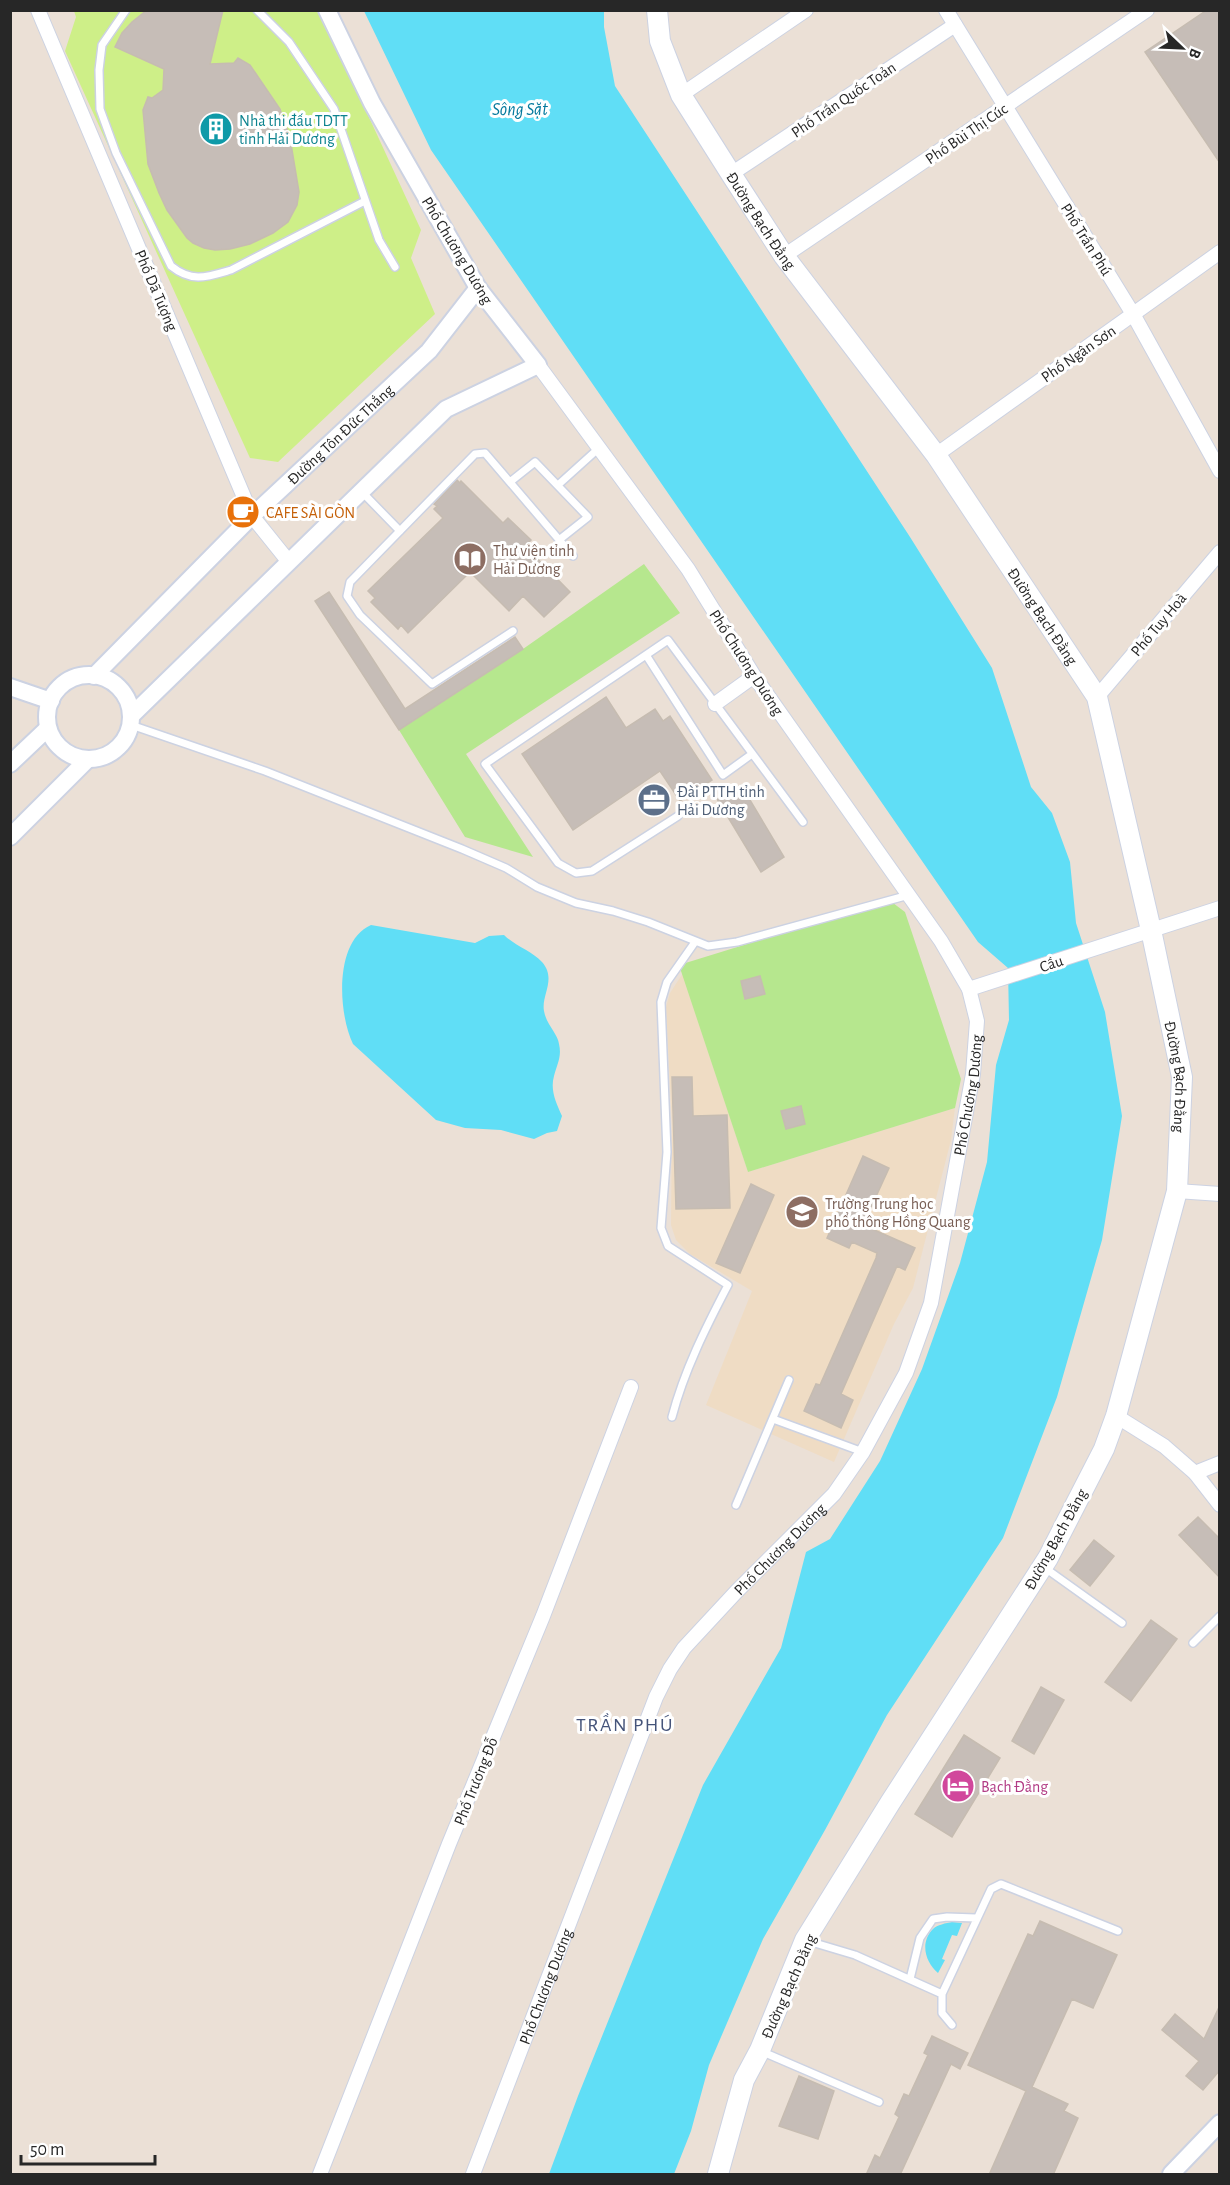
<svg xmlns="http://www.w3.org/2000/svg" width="1230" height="2185" font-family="'Alegreya Sans',sans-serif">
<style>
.education{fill:#efdcc4}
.green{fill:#b6e78e}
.pitch{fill:#ceef88}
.water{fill:#60def6}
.building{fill:#c6bdb7;stroke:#c6bcb1;stroke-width:1.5}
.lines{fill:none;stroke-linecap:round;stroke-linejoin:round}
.service-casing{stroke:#ccd2e2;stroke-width:10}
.minor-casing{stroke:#ccd2e2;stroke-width:16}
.tertiary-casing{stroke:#ccd2e2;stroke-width:20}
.secondary-casing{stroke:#ccd2e2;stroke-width:22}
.service{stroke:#fff;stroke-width:7}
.minor{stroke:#fff;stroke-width:14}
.tertiary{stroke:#fff;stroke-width:16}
.secondary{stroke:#fff;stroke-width:20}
.labels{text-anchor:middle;stroke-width:6;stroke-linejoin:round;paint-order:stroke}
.street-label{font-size:16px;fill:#272727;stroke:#fff}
.culture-label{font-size:16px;fill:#0d838f;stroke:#fff;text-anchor:start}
.food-label{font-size:16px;fill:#c56008;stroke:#fff;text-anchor:start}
.education-label{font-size:16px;fill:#785e54;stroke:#fff;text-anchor:start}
.service-label{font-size:16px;fill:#4e5e75;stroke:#fff;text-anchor:start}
.hotel-label{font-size:16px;fill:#b23c85;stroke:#fff;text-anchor:start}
.water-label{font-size:18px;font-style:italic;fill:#04799d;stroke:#fff}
.quarter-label{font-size:20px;letter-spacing:1.5px;fill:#45547a;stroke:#fff}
</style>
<rect width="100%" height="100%" fill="#ebe0d6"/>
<path class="education" d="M683,973L748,1172L955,1108L951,1140L913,1288L894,1324L834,1462L706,1405L752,1291L690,1254L676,1240L671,1225L672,1125L666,1007L670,993Z"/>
<path class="green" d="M644,564L680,613L466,754L533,857L465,837L399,730L523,649Z
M889,900L905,912L961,1079L955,1108L748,1172L679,965Z"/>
<path class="pitch" d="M74,11H320L421,230L411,258L435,314L278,462L250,458L65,51L76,17Z"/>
<path class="water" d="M364,11H604V27L615,86L910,537L992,668L1031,787L1052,813L1070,862L1076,923L1105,1012L1122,1116L1102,1240L1057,1397L1003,1538L887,1715L825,1830L763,1939L709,2065L691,2131L674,2174H549L578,2096L703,1785L781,1648L806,1552L830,1539L880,1461L922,1369L960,1263L987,1162L996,1065L1009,1020L1008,968L978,942L431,150Z
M371,925L475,943L489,936L504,935C515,946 532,951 542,962C557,979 541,995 544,1011C546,1024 558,1034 559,1044C562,1057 557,1064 554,1076C550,1090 556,1103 562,1116L557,1131L547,1133L534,1139L501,1130L465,1128L436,1120L353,1044C338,1013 334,941 371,925Z
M952,1922L962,1923L957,1936L952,1935L942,1959L945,1960L938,1973C926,1963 919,1943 933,1929C937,1925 946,1923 952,1922Z"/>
<path class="building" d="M147,10H223L210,64L234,63L238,58L250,65L280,109L290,138L299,192L297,205L288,222L273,233L250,244L230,249L215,250L204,248L193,243L187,238L167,210L159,193L148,164L143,110L148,97L152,98L163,90L164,69L115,47L122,33L132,22Z
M1207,10H1220V163L1145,52Z
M457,480L460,483L461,481L503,523L508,518L531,540L525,546L570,592L544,617L523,596L509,611L470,572L408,633L401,625L398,629L371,602L375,598L368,591L443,518L434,509L437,506L434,504Z
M329,592L405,709L515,637L523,649L399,730L315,601Z
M606,697L626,728L655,709L663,721L670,716L712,780L680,801L660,771L573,830L522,754Z
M741,785L784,857L761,872L717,799Z
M760,976L765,994L745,999L741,981Z
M672,1077H692L693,1116L727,1115L730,1208L676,1209Z
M801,1106L805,1124L786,1129L781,1111Z
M863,1156L889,1168L863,1225L915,1248L905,1270L897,1266L841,1394L853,1400L841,1428L804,1411L816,1384L820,1385L876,1258L877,1253L852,1242L849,1248L827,1238Z
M751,1184L774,1195L740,1273L716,1263Z
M1198,1517L1220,1539V1578L1179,1535Z
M1094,1540L1114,1556L1090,1586L1070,1570Z
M1151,1620L1177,1639L1131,1701L1105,1682Z
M1041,1687L1064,1700L1034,1754L1012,1741Z
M964,1735L1000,1758L952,1837L915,1814Z
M1040,1921L1117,1955L1093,2008L1072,1999L1032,2087L1068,2104L1064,2111L1078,2118L1053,2175H989L1026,2091L968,2065L1028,1934L1033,1936Z
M1220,2005V2070L1203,2090L1186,2076L1199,2061L1162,2030L1175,2014L1204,2039Z
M932,2036L968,2053L960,2069L951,2064L900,2175H866L875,2155L880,2158L899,2117L895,2114L904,2094L909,2096L928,2055L924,2053Z
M799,2076L834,2091L818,2139L779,2126Z"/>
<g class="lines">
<g class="service-casing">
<path id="service" d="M126,10L102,45L99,70L100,109L116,153L171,266C192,283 207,277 231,270L365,201
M257,10L289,42L334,109L379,240L395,267
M510,482L535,462L588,517L559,540
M558,485L599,448
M362,492L400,531
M513,631L432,684L360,615L347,596L350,582L475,454L485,453L573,556
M646,655L723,775L752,754
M131,725L265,771L462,849L506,868L537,887L576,903L613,911L648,922L708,946L737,942L909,895
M678,816L592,871L576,873L558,863L485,764L668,640L803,822
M672,1417C684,1371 706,1327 728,1285L668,1246L661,1228L667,1152L661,1002L667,982L695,942
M773,1419L863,1452
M736,1505L789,1380
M1045,1568L1122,1623
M1193,1643L1220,1616
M808,1941L855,1955L942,1994
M910,1979L920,1938L933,1919L947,1917L976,1918
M952,2025L942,2013V1994L991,1889L1001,1884L1118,1931
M763,2052L879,2102"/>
</g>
<g class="minor-casing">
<g id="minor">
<path d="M38,10L252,516L289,562"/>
<path d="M946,10L1133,314L1220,471"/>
<path d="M681,95L806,10"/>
<path d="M731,174L955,25"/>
<path d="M784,256L1147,10"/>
<path d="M936,455L1220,252"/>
<path d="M1097,697L1220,552"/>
<path d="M715,704L754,676"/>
<path d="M969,989L1220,908"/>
<path d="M1177,1191L1220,1194"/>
<path d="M1116,1416L1164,1446L1195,1473L1220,1505"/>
<path d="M1195,1473L1220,1463"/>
<path d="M320,2174L449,1844L543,1616L631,1387"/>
<path id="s1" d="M473,2174L656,1697L670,1669L684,1648L736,1592L834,1494L863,1452L906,1373L931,1303L973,1074L977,1021L969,989L941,941L754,676L688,569L538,365"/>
</g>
</g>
<g class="tertiary-casing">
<g id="tertiary">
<circle cx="89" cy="717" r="42"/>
<path id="s2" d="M94,676L252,516L429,351L478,288"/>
<path d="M10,687L51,701"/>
<path d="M131,716L446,409L538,365L478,288L372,103L327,10"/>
<path d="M10,764L48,728"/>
<path d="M10,837L88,759"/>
<path d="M1171,2174L1220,2123"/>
</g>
</g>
<g class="secondary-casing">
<g id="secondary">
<path id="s3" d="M657,10L660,41L681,95L731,174L784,256L936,455L1097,697L1151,930L1182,1077L1177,1191L1116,1416L1104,1449L1048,1558L890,1803L805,1940L760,2050L744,2080L718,2174"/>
</g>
</g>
<use href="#service" class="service"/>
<use href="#minor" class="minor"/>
<use href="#tertiary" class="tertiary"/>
<use href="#secondary" class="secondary"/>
</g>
<defs>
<g id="building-disc" transform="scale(1.725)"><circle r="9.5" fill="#0f9aa8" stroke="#fff"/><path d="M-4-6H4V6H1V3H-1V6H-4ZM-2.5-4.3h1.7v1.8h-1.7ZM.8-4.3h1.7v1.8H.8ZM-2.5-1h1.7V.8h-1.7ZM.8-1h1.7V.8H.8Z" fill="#fff"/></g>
<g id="cafe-disc" transform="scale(1.725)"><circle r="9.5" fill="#e8710a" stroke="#fff"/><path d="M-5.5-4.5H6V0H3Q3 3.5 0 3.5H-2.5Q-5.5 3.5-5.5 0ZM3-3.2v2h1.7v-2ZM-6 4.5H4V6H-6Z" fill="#fff"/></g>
<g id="library-disc" transform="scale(1.725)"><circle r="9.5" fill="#8d6e63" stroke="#fff"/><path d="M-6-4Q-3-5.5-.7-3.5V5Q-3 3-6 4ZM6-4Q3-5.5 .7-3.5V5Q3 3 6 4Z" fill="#fff"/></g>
<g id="office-disc" transform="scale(1.725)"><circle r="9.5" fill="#5c6f8a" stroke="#fff"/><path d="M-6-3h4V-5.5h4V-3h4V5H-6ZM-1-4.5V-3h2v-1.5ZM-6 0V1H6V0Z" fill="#fff"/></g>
<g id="school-disc" transform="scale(1.725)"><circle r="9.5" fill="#8d6e63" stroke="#fff"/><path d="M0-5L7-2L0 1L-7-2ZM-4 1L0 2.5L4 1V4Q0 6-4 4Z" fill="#fff"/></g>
<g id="hotel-disc" transform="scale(1.725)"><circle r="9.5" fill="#d1479c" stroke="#fff"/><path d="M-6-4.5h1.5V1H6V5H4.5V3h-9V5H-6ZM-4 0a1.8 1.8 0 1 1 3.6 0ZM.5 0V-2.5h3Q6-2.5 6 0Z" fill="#fff"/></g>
</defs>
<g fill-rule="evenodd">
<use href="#building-disc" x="216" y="129"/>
<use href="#cafe-disc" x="243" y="512"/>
<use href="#library-disc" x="470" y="559"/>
<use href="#office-disc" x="654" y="800"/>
<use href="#school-disc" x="802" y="1212"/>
<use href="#hotel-disc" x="958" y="1786"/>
</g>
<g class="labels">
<g class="street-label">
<text transform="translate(843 99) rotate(-34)" y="6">Phố Trần Quốc Toản</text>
<text transform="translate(966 133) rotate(-34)" y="6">Phố Bùi Thị Cúc</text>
<text dy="6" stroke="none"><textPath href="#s3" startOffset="238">Đường Bạch Đằng</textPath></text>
<text transform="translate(1087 239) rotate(58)" y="6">Phố Trần Phú</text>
<text transform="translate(458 250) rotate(59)" y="6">Phố Chương Dương</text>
<text transform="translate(157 290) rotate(67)" y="6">Phố Dã Tượng</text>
<text transform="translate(1078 353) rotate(-35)" y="6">Phố Ngân Sơn</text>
<text dy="6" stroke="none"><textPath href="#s2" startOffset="345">Đường Tôn Đức Thắng</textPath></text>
<text dy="6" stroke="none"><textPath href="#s3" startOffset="724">Đường Bạch Đằng</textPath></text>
<text transform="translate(1158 624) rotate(-50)" y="6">Phố Tuy Hoà</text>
<text transform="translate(747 662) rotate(57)" y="6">Phố Chương Dương</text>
<text transform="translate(1051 963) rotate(-19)" y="6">Cầu</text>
<text dy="6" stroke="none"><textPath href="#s3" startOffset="1210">Đường Bạch Đằng</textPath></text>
<text dy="6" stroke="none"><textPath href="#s1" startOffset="1209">Phố Chương Dương</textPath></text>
<text transform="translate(1055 1539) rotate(-61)" y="6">Đường Bạch Đằng</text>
<text dy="6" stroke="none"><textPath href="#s1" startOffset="705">Phố Chương Dương</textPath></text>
<text transform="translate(475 1781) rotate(-68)" y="6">Phố Trương Đỗ</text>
<text transform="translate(788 1986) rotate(-66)" y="6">Đường Bạch Đằng</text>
<text dy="6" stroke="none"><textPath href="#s1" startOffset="201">Phố Chương Dương</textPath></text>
</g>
<g class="culture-label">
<text x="239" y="126">Nhà thi đấu TDTT<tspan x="239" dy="18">tỉnh Hải Dương</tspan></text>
</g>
<g class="food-label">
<text x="266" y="518">CAFE SÀI GÒN</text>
</g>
<g class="education-label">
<text x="493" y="556">Thư viện tỉnh<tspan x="493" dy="18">Hải Dương</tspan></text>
<text x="825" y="1209">Trường Trung học<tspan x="825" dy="18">phổ thông Hồng Quang</tspan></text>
</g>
<g class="service-label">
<text x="677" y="797">Đài PTTH tỉnh<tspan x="677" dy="18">Hải Dương</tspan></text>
</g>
<g class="hotel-label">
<text x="981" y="1792">Bạch Đằng</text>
</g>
<g class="water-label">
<text x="520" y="115">Sông Sặt</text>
</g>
<g class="quarter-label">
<text x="625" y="1731">TRẦN PHÚ</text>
</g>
</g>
<rect width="1230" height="2185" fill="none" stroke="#272727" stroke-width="24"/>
<g transform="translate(1182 48) rotate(113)" stroke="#ffffff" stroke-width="4.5" paint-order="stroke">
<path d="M0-4.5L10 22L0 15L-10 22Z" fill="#272727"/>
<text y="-9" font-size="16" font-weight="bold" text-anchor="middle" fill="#272727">B</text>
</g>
<path d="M21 2155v9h134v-9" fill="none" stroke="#272727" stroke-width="3"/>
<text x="30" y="2155" font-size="18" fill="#272727" stroke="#ffffff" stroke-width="4.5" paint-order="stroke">50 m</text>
</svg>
